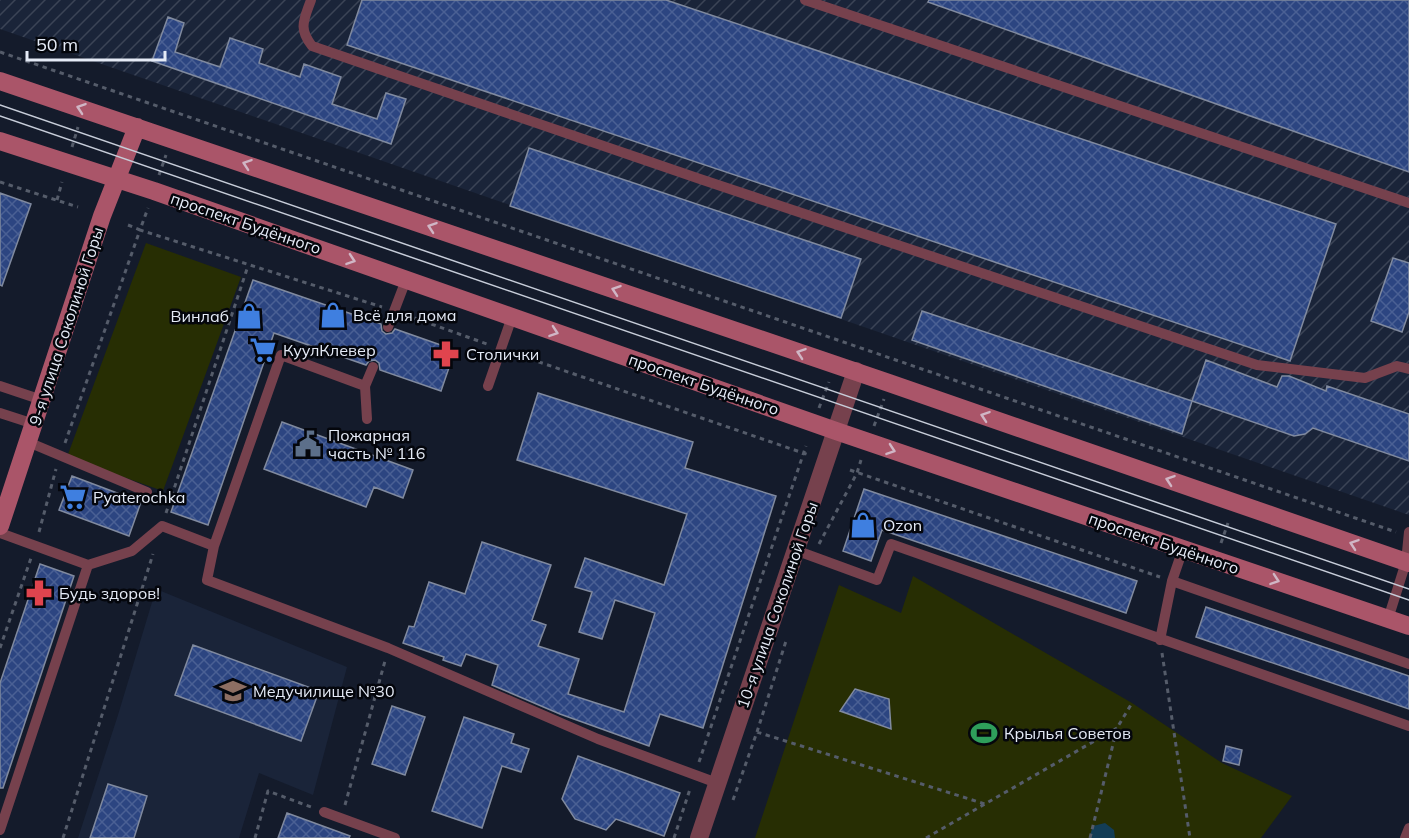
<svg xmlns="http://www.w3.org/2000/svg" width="1409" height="838" font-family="Mulish,sans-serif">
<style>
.built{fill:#1a2439}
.industrial{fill:url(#industrial-furrows)}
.green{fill:#272e03}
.water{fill:#133d56}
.building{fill:url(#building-cross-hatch);stroke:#808a9f;stroke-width:1.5}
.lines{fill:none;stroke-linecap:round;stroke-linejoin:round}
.path{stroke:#555c6a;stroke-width:3;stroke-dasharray:4.5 4.5;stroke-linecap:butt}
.lane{stroke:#76414d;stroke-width:10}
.street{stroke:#76414d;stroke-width:18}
.secondary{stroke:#aa5569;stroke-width:18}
.tram{stroke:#c7cdd9;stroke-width:1.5}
.oneway{stroke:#d0b6c5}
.labels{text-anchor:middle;stroke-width:5;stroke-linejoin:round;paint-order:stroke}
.street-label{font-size:16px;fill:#e5ebf7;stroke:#04060c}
.poi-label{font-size:16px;fill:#e5ebf7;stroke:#04060c;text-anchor:start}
</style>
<defs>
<pattern id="industrial-furrows" width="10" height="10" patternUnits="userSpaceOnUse" patternTransform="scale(1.5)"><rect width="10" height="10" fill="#1a2439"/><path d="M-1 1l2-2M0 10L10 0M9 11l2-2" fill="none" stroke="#3b4456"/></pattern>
<pattern id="building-cross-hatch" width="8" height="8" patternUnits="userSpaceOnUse" patternTransform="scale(1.5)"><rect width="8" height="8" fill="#2c4581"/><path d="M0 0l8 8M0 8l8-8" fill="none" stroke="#4a6094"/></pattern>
</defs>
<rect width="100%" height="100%" fill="#141b2b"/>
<path class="built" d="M156,589L347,667L313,795L259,773L239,838H78L118,715Z"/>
<path class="industrial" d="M0,0H1409V515L0,29Z"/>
<path class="green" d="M146,243L241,277L163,491L67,457Z
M913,576L1132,703L1222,763L1292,796L1261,838H755L839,585L901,613Z"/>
<path class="water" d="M1105,823L1114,830L1115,838H1089L1093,826Z"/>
<path class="building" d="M362,0H666L1336,224L1290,361L347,45Z
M929,0H1409V172L928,2Z
M168,17L184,23L175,52L220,67L230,38L263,49L259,63L300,77L304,64L341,77L332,104L377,119L386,93L406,99L391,144L152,61Z
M529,148L861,259L841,318L510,206Z
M0,193L31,204L2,286L0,285Z
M1393,258L1409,263V312L1402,332L1371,321Z
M253,280L381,324L382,331L386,334L392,333L395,329L455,350L441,391L380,370L379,363L375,360L369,361L366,365L274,333L208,525L171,512Z
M922,311L1192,401L1182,434L912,340Z
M1206,360L1277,387L1282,376H1289L1326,391L1327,386L1409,414V461L1313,428L1305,434L1294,436L1192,401Z
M538,393L693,442L685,468L776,496L703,728L660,714L649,746L560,714L492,685L498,665L466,654L461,666L443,660L444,657L403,643L409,626L414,627L429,582L465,594L482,542L551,565L532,620L546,625L538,646L579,659L568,694L624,712L655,613L615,600L602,639L579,632L592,592L575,587L585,558L664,585L687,514L517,460Z
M282,422L413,470L403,498L374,487L366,507L264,469Z
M72,476L141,502L129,536L59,510Z
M864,489L1137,581L1126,613L882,530L871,561L843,551Z
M40,564L74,576L3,788H0V683Z
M1206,607L1409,676V709L1196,637Z
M193,645L319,691L301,741L175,695Z
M855,689L889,699L891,729L840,711Z
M392,706L425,717L405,775L372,764Z
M464,717L514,734L511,743L529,749L521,772L502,766L482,828L432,811Z
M1226,746L1242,750L1239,765L1223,761Z
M578,756L680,793L664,836L616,819L606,830L575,819L562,799Z
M108,784L147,796L134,838H90Z
M287,813L350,836L349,838H278Z"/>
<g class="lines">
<path class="path" d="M0,52L1396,532
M72,147L78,127
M159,175L166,155
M0,182L78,207
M57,200L62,182
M128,225L140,230L148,208
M406,315L487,344
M513,353L809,455
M819,408L829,382
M874,426L884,399
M65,443L140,230L382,307
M850,470L1160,577
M166,513L248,266
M39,532L56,469
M1221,543L1228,523
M819,544L857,473L861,460
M0,648L31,558
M1162,653L1190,838
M757,732L985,804L1117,728
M699,762L806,446
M733,800L757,732L786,641
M345,805L385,661
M63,838L153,554
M255,838L268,791L311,807
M674,838L690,789
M926,838L985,804
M1090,838L1117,728L1132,703"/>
<path class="lane" d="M311,0C304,20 298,28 312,46L700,179L1257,365L1365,378L1397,366L1409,369
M805,0L1409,203
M388,327L406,280
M0,386L42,400
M365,386L367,419
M488,386L512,317
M0,413L34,424
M28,442L147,492
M0,533L88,565L132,551L162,526L214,546L281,355L365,386L373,367
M214,546L207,580L388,648L598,739L717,783
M795,550L877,580L891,544L1409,726
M1172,581L1409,664
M1388,619L1406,562L1409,532
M1160,640L1172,581L1183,549
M324,812L395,838
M0,830L88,565
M1405,838L1409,828"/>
<path class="street" d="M699,838L856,371"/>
<path class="secondary" d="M0,81L889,383L1409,563
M0,141L154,191L836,431L1409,626
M0,526L102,216L137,127"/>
<path class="tram" d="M0,105L1409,589
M0,116L1409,600"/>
</g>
<defs><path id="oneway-chevron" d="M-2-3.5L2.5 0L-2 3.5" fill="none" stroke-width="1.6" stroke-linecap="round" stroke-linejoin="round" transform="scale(1.5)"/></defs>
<g class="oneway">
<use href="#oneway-chevron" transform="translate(81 108) rotate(-161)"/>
<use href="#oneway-chevron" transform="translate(247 164) rotate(-161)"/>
<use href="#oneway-chevron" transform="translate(432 227) rotate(-161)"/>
<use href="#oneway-chevron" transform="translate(351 260) rotate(19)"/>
<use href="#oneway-chevron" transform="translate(616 290) rotate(-161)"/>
<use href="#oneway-chevron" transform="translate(554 332) rotate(19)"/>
<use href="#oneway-chevron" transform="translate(801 353) rotate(-161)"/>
<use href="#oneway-chevron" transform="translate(985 416) rotate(-161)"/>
<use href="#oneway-chevron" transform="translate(891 450) rotate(19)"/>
<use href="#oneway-chevron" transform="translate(1170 480) rotate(-161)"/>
<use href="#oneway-chevron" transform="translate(1354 544) rotate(-161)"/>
<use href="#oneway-chevron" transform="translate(1275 580) rotate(19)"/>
</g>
<defs>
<g id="shop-bare" transform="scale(2.07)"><path d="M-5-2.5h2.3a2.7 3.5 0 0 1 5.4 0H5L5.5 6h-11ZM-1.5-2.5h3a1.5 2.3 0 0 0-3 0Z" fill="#3f7fe0" stroke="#04060c" stroke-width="2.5" paint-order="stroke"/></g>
<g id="supermarket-bare" transform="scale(2.07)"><path d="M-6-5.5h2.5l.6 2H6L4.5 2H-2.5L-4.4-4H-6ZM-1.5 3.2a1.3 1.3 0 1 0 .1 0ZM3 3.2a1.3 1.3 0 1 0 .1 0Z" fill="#3f7fe0" stroke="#04060c" stroke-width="2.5" paint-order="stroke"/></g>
<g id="pharmacy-bare" transform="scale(2.07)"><path d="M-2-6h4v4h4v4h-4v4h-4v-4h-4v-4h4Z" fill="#e0444e" stroke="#04060c" stroke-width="2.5" paint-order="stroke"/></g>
<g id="civic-bare" transform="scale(2.07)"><path d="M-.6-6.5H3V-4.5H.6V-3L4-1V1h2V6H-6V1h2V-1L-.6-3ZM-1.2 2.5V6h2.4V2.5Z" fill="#5c6f8a" stroke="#04060c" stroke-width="2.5" paint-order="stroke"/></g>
<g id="university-bare" transform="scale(2.07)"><path d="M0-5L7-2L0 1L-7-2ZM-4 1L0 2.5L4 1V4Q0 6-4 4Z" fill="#8d6e63" stroke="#04060c" stroke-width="2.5" paint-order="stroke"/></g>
<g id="stadium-bare" transform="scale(2.07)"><path d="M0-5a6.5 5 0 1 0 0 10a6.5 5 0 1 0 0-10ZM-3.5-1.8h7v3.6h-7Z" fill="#2e9e5b" stroke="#04060c" stroke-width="2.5" paint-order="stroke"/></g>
</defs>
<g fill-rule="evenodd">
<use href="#shop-bare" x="333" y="315"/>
<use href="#shop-bare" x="249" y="316"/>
<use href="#supermarket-bare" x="263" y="350"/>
<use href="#pharmacy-bare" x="446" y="354"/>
<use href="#civic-bare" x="308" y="444"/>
<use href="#supermarket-bare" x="73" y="497"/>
<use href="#shop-bare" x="863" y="525"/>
<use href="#pharmacy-bare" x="39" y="593"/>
<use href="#university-bare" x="233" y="691"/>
<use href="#stadium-bare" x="984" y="733"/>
</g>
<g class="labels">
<g class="street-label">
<text transform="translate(246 223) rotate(19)" y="6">проспект Будённого</text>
<text transform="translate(66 326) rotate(-72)" y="6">9-я улица Соколиной Горы</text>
<text transform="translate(704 384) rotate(19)" y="6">проспект Будённого</text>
<text transform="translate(1164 543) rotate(19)" y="6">проспект Будённого</text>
<text transform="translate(777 605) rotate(-71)" y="6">10-я улица Соколиной Горы</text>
</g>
<g class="poi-label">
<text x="353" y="321">Всё для дома</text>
<text x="229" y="322" text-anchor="end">Винлаб</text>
<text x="283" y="356">КуулКлевер</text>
<text x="466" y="360">Столички</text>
<text x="328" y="441">Пожарная<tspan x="328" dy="18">часть № 116</tspan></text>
<text x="93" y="503">Pyaterochka</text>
<text x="883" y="531">Ozon</text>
<text x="59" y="599">Будь здоров!</text>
<text x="253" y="697">Медучилище №30</text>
<text x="1004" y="739">Крылья Советов</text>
</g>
</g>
<path d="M27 51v9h138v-9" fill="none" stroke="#e5ebf7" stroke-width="3"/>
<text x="36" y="51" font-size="18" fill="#e5ebf7" stroke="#04060c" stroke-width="4.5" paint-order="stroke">50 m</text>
</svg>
